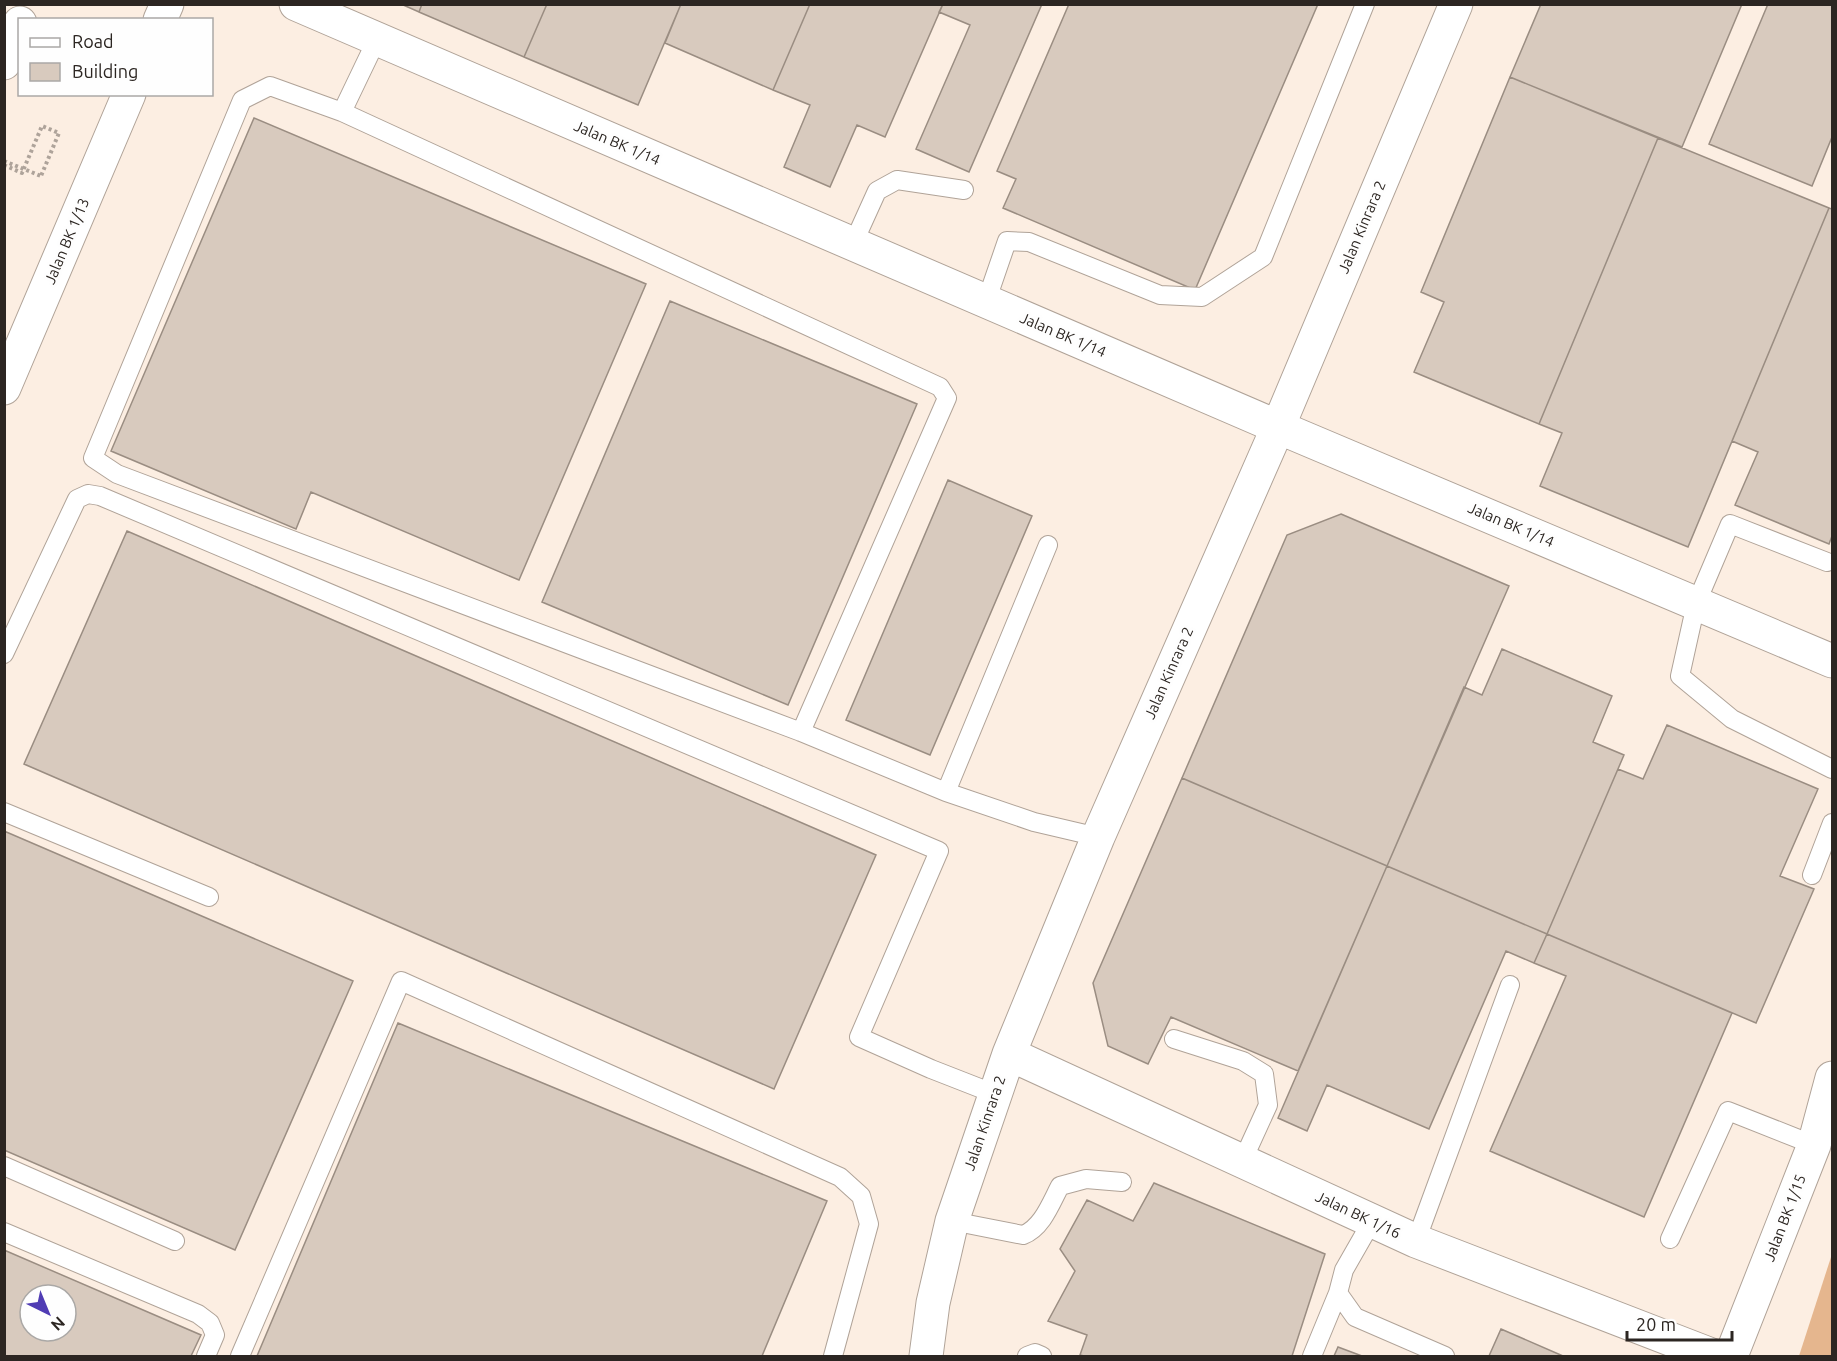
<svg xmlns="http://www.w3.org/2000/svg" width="1837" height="1361" font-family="Ubuntu,sans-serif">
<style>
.green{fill:#e5b68e}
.building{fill:#d8cabe;stroke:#9a8d82;stroke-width:1.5;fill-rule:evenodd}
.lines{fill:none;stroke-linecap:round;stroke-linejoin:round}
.lane-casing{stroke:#b0a398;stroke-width:20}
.street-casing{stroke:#b0a398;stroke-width:35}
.secondary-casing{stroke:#b0a398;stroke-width:35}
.path{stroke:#aea39a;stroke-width:4;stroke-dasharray:3 3;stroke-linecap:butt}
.lane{stroke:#fff;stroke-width:18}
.street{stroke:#fff;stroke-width:33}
.secondary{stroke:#fff;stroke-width:33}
.path-bridge{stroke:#aea39a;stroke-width:4;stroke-dasharray:3 3;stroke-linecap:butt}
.labels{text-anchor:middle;stroke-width:6;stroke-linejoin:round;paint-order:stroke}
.street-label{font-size:15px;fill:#2c2622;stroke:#fefefe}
</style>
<rect width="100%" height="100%" fill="#fceee2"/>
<path class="green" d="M1832,1254V1356H1799Z"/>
<path class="building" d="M401,4H422L419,12Z
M422,4H547L524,57L419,12Z
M547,4H681L638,105L524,57Z
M681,4H810L773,90L665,43Z
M810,4H943L885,137L857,125L830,187L784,167L810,105L773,90Z
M943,4H1042L969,172L916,149L970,25L939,12Z
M1069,4H1318L1195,290L1003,208L1016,179L997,171Z
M1541,4H1742L1682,147L1510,77Z
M1768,4H1832V137L1812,186L1709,144Z
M1510,77L1658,138L1539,424L1414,372L1444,302L1421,292Z
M254,118L646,284L519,580L311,492L296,529L111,451Z
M1658,138L1829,208L1688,547L1540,486L1562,433L1539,424Z
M1829,208L1832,209V536L1829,544L1735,505L1758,452L1732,441Z
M670,301L917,404L788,705L542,602Z
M948,480L1032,516L930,755L846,720Z
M1341,514L1509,586L1387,866L1182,778L1287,535Z
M127,531L876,855L774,1089L24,764Z
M1502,649L1612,696L1593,742L1624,755L1547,934L1387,866L1464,687L1482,695Z
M1667,725L1818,789L1780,876L1814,889L1756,1023L1547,934L1618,769L1643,779Z
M1182,778L1387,866L1298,1071L1171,1017L1148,1064L1108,1046L1093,983Z
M4,831L353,981L235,1250L4,1150Z
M1387,866L1547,934L1534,963L1506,951L1429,1129L1327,1085L1307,1131L1278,1118Z
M1547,934L1732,1013L1644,1217L1490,1151L1566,976L1534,963Z
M398,1023L827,1201L762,1356H257Z
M1154,1183L1325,1254L1292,1356H1084L1080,1355L1087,1335L1048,1321L1075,1271L1060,1249L1087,1200L1133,1221Z
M4,1250L201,1335L191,1356H4ZM30,1295H66V1331H30Z
M1501,1329L1563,1356H1489Z
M1338,1347L1362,1356H1334Z"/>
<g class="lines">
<g class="lane-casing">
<path id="lane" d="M342,112L377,39
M853,244L877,191L897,180L964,190
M986,302L1007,241L1029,242L1160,295L1202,297L1263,257L1365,4
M1827,562L1730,524L1696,604L1680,676L1732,719L1832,769
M4,654L77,499L88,494L100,496L939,851L859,1037L931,1069L995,1094
M801,732L947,398L940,387L342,112L270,86L242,100L93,458L117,474L801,732L946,792L1034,822L1098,837
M946,792L1048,545
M4,812L209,897
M1812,875L1832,823
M1174,1039L1243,1061L1264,1074L1268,1105L1242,1162
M4,1166L175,1241
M952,1221L1023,1235C1042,1228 1051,1203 1060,1186L1086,1179L1122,1182
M1372,1221L1344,1270L1338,1293L1355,1317L1445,1356
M4,1232L198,1314L210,1323L215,1335L206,1356
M1670,1239L1728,1111L1814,1145
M1416,1241L1510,985
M240,1356L401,981L840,1177L861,1196L869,1224L833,1356
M1027,1356L1035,1353L1042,1356
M1312,1356L1338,1293"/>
</g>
<g class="street-casing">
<path id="street" d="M296,4L1278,427L1832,661
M160,20L167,4
M4,388L129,94
M1009,1054L1416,1241L1714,1356
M926,1356L933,1303L952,1221L1009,1054L1098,837L1278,427L1456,4
M1731,1356L1814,1145L1832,1078"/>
</g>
<g class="secondary-casing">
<path id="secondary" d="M4,63L20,23"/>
</g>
<path class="path" d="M4,165L22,173L42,126L59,133L41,176"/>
<use href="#lane" class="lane"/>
<use href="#street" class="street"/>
<use href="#secondary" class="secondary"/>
<path class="path-bridge" d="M4,161L41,176"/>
</g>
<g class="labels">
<g class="street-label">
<text transform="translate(617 143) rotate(23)" y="5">Jalan BK 1/14</text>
<text transform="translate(1362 227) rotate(-67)" y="5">Jalan Kinrara 2</text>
<text transform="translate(67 241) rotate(-67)" y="5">Jalan BK 1/13</text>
<text transform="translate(1063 335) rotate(23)" y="5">Jalan BK 1/14</text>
<text transform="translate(1511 525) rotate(23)" y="5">Jalan BK 1/14</text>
<text transform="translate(1169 673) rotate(-66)" y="5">Jalan Kinrara 2</text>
<text transform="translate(985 1123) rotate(-71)" y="5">Jalan Kinrara 2</text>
<text transform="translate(1358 1215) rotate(25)" y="5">Jalan BK 1/16</text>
<text transform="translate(1785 1218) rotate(-69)" y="5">Jalan BK 1/15</text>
</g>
</g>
<rect width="1837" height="1361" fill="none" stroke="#2c2622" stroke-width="12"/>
<rect x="18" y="18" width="195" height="78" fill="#fefefe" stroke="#aaa8a6" stroke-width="1.5"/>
<rect x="30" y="38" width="30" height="9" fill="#ffffff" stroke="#aaa8a6" stroke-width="1.5"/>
<text x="72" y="48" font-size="18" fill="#2c2622">Road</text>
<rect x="30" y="63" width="30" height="18" fill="#d8cabe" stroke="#aaa8a6" stroke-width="1.5"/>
<text x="72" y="78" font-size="18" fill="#2c2622">Building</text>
<g transform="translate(48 1313) rotate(137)"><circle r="28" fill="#fefefe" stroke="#aaa8a6" stroke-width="1.5"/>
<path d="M0-4.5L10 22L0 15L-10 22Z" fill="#503cb4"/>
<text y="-9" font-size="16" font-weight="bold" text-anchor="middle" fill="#2c2622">N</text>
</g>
<path d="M1627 1331v9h105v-9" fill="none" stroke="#2c2622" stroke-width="3"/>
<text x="1636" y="1331" font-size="18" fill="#2c2622" stroke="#fefefe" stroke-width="4.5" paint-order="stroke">20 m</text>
</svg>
